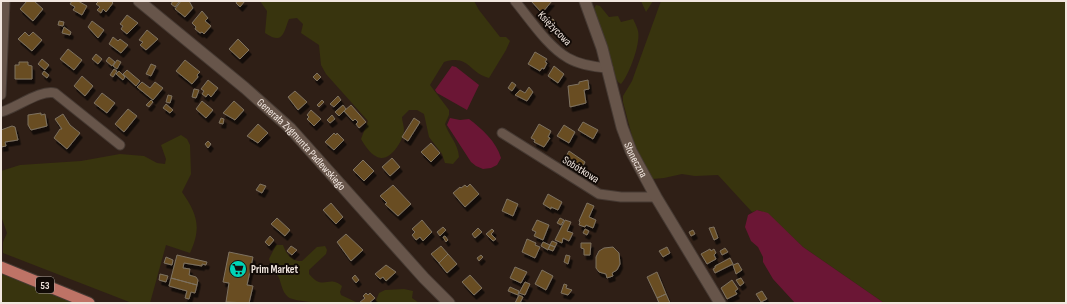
<svg xmlns="http://www.w3.org/2000/svg" width="1067" height="304" font-family="'Sofia Sans Condensed',sans-serif">
<style>
.green{fill:#38340e}
.water{fill:#6b1635}
.building{fill:#694e21;stroke:#7e7261;filter:url(#shadow)}
.lines{fill:none;stroke-linecap:round;stroke-linejoin:round}
.minor-casing{stroke:#463a33;stroke-width:11}
.tertiary-casing{stroke:#463a33;stroke-width:13}
.primary-casing{stroke:#463a33;stroke-width:13}
.minor{stroke:#67554a;stroke-width:9}
.tertiary{stroke:#67554a;stroke-width:11}
.primary{stroke:#be7366;stroke-width:11}
.labels{text-anchor:middle;stroke-width:4;stroke-linejoin:round;paint-order:stroke}
.shield{fill:#120b07;stroke:#aea49e;stroke-width:1}
.shield-label{font-size:10px;font-weight:bold;fill:#f1e6df}
.street-label{font-size:11px;fill:#f1e6df;stroke:#120b07}
.poi-label{font-size:11px;font-weight:bold;fill:#f1e6df;stroke:#120b07;text-anchor:start}
</style>
<defs>
<filter id="shadow"><feDropShadow dx="2.5" dy="4.5" stdDeviation="0" flood-color="#0009"/></filter>
</defs>
<rect width="100%" height="100%" fill="#2f1f16"/>
<path class="green" d="M260,1H474L479,10L500,37H506L510,41L506,50L489,78C469,73 469,54 444,62L430,85L449,110V115L445,124C449,136 458,143 459,157L453,164L445,163L442,154L429,137L424,114L417,110H409L402,117C402,121 404,126 404,130C404,139 392,159 381,158C372,157 365,146 361,139L368,121L326,74L321,65L319,45L301,33L303,24L297,18L289,19C283,34 283,45 265,33L267,11Z
M641,1H653L646,12Z
M661,1H1066V303H884L803,247L768,214L758,210L752,212L718,175L695,176L682,174L664,178L652,179L636,151L623,102V96L632,81Z
M596,5L600,6L609,17L618,16L621,22L633,19C635,23 637,27 638,31C641,43 629,75 621,84L618,82L615,76L594,9Z
M181,135L187,139L190,145L191,174L182,192C197,214 202,227 190,253L166,245L150,303H132L3,253V242L7,233L1,216V171L20,165L81,161L120,154L144,156L157,163L165,164L166,159L161,145Z
M276,245H283C286,254 292,262 302,261L317,247L325,246L327,250L326,254L309,270V274C324,292 328,274 342,286L340,292L341,295L358,303C343,303 298,304 288,297C282,291 282,286 279,278C276,271 271,267 269,259Z
M1,272L74,303H1Z
M404,289L413,291L412,298L419,303H375L379,293L385,290Z"/>
<path class="water" d="M452,66L456,67L479,85L467,110L437,93L435,90Z
M450,118L460,120L469,119C482,129 496,141 501,158L497,165L491,168L483,169L476,166L471,162L447,125Z
M757,210L768,213L803,247L884,303H795L773,279L763,262V257L758,247L751,241L745,227L748,215Z"/>
<path class="building" d="M27,1H34L43,9L33,21L20,9Z
M72,1H78L87,6L82,15L73,10L75,7L70,4Z
M99,1H111L113,3L106,12L103,9L101,13L97,10L100,7L96,4Z
M173,1H180L175,7L171,4Z
M181,1H189L193,8L185,17L175,9Z
M237,1H245L240,7L236,3Z
M531,1H552L542,13Z
M202,11L208,18L205,21L211,26L204,34L202,32L200,33L195,29L196,27L192,23Z
M127,15L138,23L127,34L121,29L123,26L120,24Z
M553,19L555,22L551,24L549,21Z
M59,21L64,22L63,26L58,25Z
M92,21L104,30L98,38L88,27Z
M64,27L71,32L70,35L62,33Z
M147,30L158,39L146,50L140,45L143,42L139,40Z
M25,32L29,36L33,32L42,40L32,51L18,39Z
M113,37L118,41L120,39L128,45L121,53L109,44Z
M238,39L249,50L240,59L229,49Z
M68,49L82,60L74,70L60,59Z
M535,52L547,59L545,62L547,63L544,69L542,68L540,71L528,64Z
M96,54L102,59L98,64L92,59Z
M109,57L115,62L112,66L106,61Z
M42,59L49,65L45,70L38,64Z
M117,60L121,62L117,69L113,66Z
M185,60L200,72L197,75L198,77L192,84L176,71Z
M19,62H28V65L32,66V79H15V65H19Z
M151,64L156,66L151,76L146,74Z
M554,66L564,74L558,83L548,76Z
M114,69L117,71L113,77L110,75Z
M127,70L140,81L136,86L123,74Z
M44,71L49,75L47,78L42,74Z
M119,71L125,77L123,80L116,74Z
M317,73L321,77L317,81L313,77Z
M82,76L93,86L85,96L74,86Z
M208,80L218,88L211,97L208,94L206,97L202,94L204,91L201,89Z
M588,80L589,89L584,90L586,103L570,107L568,86L579,84V82Z
M142,82L150,88L155,82L163,88L153,100L137,87Z
M512,82L516,85L512,91L508,88Z
M529,87L533,92L527,101L515,95L520,90L525,93Z
M194,89L199,90L196,98L192,97Z
M295,91L307,102L298,110L288,97Z
M102,93L115,103L107,113L94,103Z
M168,95L172,96L170,103L166,102Z
M338,96L341,100L334,107L330,104Z
M151,100L153,102L149,107L146,105Z
M322,100L324,102L319,107L317,105Z
M202,101L213,110L206,118L196,109Z
M234,101L244,110L235,120L223,113Z
M166,104L173,110L170,113L163,108Z
M343,105L346,109L339,116L335,112Z
M351,105L366,122L359,128L356,124L358,122L355,119L353,121L344,111Z
M128,109L137,116L124,132L115,124Z
M311,110L321,119L314,126L307,119L309,117L307,115Z
M41,113V115L45,114L47,126L31,130L28,125V115Z
M63,114L70,125L80,133L67,149L54,138L60,129H62L55,119Z
M332,115L335,119L330,123L327,120Z
M221,118L224,119L223,124L219,123Z
M414,118L420,122L408,141L402,137Z
M583,122L598,130L593,139L578,130Z
M258,124L268,133L258,143L247,136Z
M539,124L551,131L548,137L550,138L544,147L534,142L535,140L531,138Z
M564,125L575,132L569,143L557,136Z
M12,126L15,127L18,140L5,142L6,146L1,147V130Z
M334,133L336,135L337,133L344,140L334,150L325,142Z
M208,141L211,144L208,148L205,144Z
M431,143L440,153L431,162L421,152Z
M569,151L585,162L581,170L579,169L577,171L563,162Z
M392,158L400,167L390,176L382,167Z
M363,160L374,171L364,181L353,170Z
M260,184L266,186L262,193L256,190Z
M470,184L479,194L465,207L453,193L460,187L461,188L465,185L467,187Z
M393,185L411,204L398,216L385,204L387,203L380,196Z
M548,194L562,202L558,210L551,207V209L543,204Z
M507,199L518,204L513,216L502,211Z
M331,203L343,217L336,224L323,210Z
M587,203L594,206L589,217L596,220L593,228L586,225L585,227L579,225L580,222L579,221Z
M277,218L290,230L285,236L271,224Z
M560,218L564,220L561,225L557,223Z
M422,220L432,232L423,241L420,237L416,240L412,235L415,232L412,229Z
M537,220L549,225L543,240L534,236L536,232L532,230Z
M565,220L571,222L567,231L573,233L569,241L563,238L562,243L555,240Z
M443,227L446,230L440,236L437,232Z
M714,227L718,238L714,240L709,228Z
M478,228L482,232L475,238L472,234Z
M492,229L494,231L491,234L496,239L493,241L486,234Z
M585,229L589,231L587,235L583,233Z
M693,230L695,234L691,236L689,232Z
M346,234L363,250L351,261L337,242Z
M270,236L274,240L269,246L265,242Z
M445,236L448,240L446,242L443,237Z
M527,239L536,243L535,245L540,247L535,258L522,252Z
M552,241L557,243L555,247L550,245Z
M543,242L550,245L548,250L541,246Z
M581,243H591L590,255H584V249L581,248Z
M550,245L555,247L553,251L548,249Z
M291,246L297,250L292,255L287,251Z
M441,246L448,254L439,263L431,254Z
M613,247L619,253L620,264L617,270L612,273L613,276L607,278L606,274L599,272L596,268V257L599,251L604,248Z
M667,247L670,253L663,257L659,251Z
M725,248L728,252L722,255L720,251Z
M710,249L711,251L714,249L716,253L714,255L716,259L707,264L701,254Z
M229,252L253,257L247,285L253,286L249,303L226,302L229,283L223,282Z
M448,254L457,264L447,273L439,263Z
M177,255L207,262L206,265L202,264V266L184,263L183,268L190,269L189,275L196,277L198,280L197,285L171,278Z
M481,255L483,257L479,261L477,258Z
M566,255L570,256L568,264L564,262Z
M166,257L173,260L172,265L164,263Z
M730,258L733,264L715,273L713,269L715,268V266Z
M738,263L742,270L736,274L733,265Z
M386,265L396,272L386,281L383,277L380,279L375,274Z
M515,267L527,272L521,283L510,278Z
M542,270L553,276L546,290L535,284Z
M657,272L666,294L657,298L647,277Z
M160,274L168,276L166,282L159,280Z
M355,275L359,280L356,283L352,278Z
M470,275L482,288L474,295L462,282Z
M171,278L197,285L195,293L191,292L189,299L185,298L187,291L169,286Z
M741,278L744,283L740,286L736,280Z
M732,280L738,289L735,291L737,294L727,299L721,288Z
M525,282L530,284L525,295L519,293Z
M564,284L567,285L566,288L572,290L568,295L561,293Z
M510,287L519,291L518,295L508,291Z
M762,291L767,299L761,302L756,294Z
M366,293L368,295L370,293L375,298L369,303H359L365,298L363,296Z
M666,294L670,303H659L657,298Z
M519,295L523,297L520,303H515Z"/>
<g class="lines">
<g class="minor-casing">
<path id="minor" d="M515,1C530,19 548,47 568,58C580,65 595,67 608,68
M1,95L5,1
M1,112C16,108 41,89 55,93L120,145
M502,133L599,194L621,197H656"/>
</g>
<g class="tertiary-casing">
<g id="tertiary">
<path id="s1" d="M139,1L245,88L290,128L424,278L449,303"/>
<path id="s2" d="M585,1L602,48L622,127L631,151L656,197L720,303"/>
</g>
</g>
<g class="primary-casing">
<path id="primary" d="M1,267L89,303"/>
</g>
<use href="#minor" class="minor"/>
<use href="#tertiary" class="tertiary"/>
<use href="#primary" class="primary"/>
</g>
<defs>
<g id="supermarket-disc" transform="scale(0.9)"><circle r="9.5" fill="#00d5b7" stroke="#120b07"/><path d="M-6-5.5h2.5l.6 2H6L4.5 2H-2.5L-4.4-4H-6ZM-1.5 3.2a1.3 1.3 0 1 0 .1 0ZM3 3.2a1.3 1.3 0 1 0 .1 0Z" fill="#111"/></g>
</defs>
<g fill-rule="evenodd">
<use href="#supermarket-disc" x="238" y="269"/>
</g>
<g class="labels">
<rect class="shield" x="36" y="277" width="18" height="16" rx="3"/>
<g class="shield-label">
<text x="45" y="289">53</text>
</g>
<g class="street-label">
<text transform="translate(555 28) rotate(46)" y="4">Księżycowa</text>
<text dy="4" stroke="none"><textPath href="#s1" startOffset="217">Generała Zygmunta Padlewskiego</textPath></text>
<text dy="4" stroke="none"><textPath href="#s2" startOffset="167">Słoneczna</textPath></text>
<text transform="translate(581 169) rotate(32)" y="4">Sobótkowa</text>
</g>
<g class="poi-label">
<text x="251" y="273">Prim Market</text>
</g>
</g>
<rect width="1067" height="304" fill="none" stroke="#f1e6df" stroke-width="4"/>
</svg>
